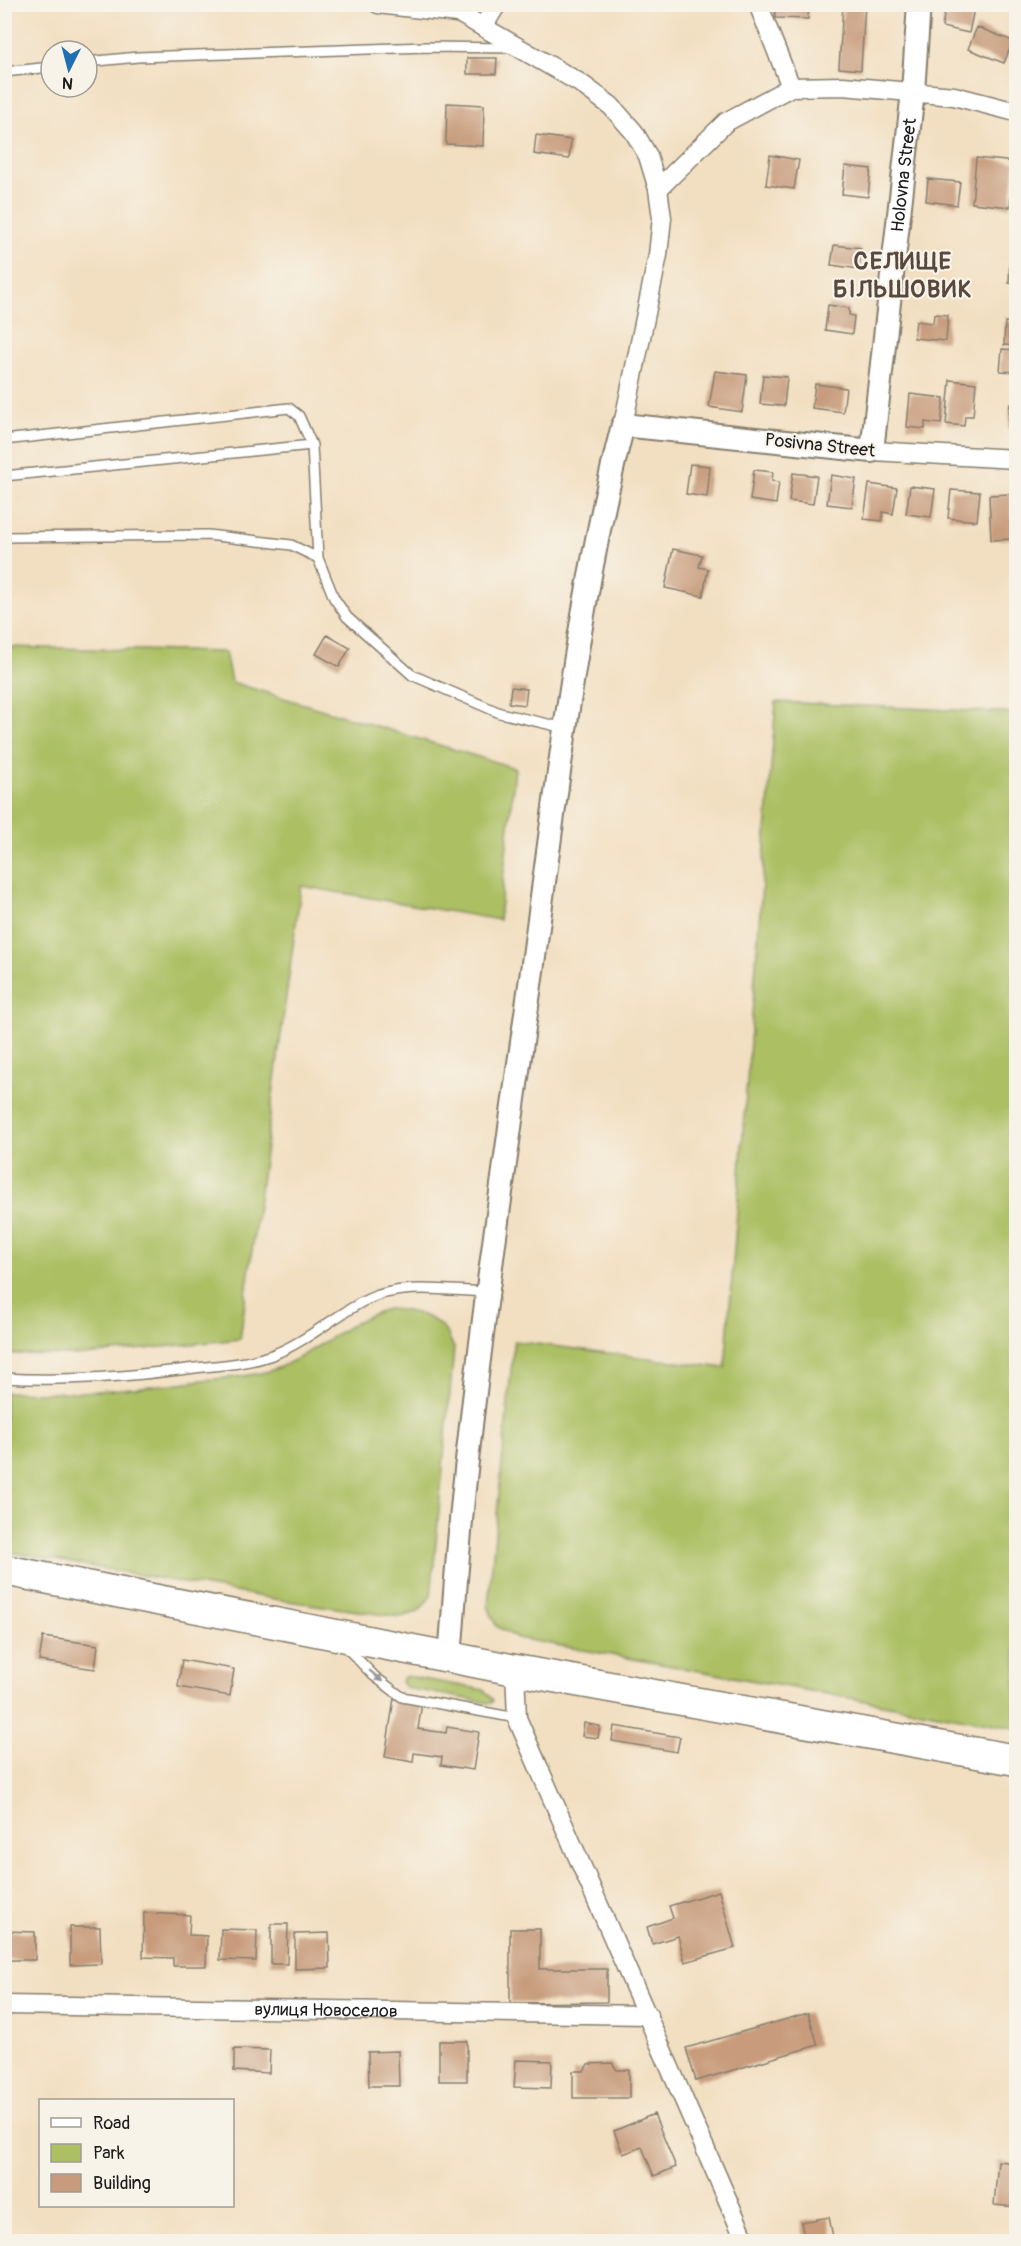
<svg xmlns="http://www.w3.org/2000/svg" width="1021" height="2246" font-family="Pangolin,sans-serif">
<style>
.green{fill:#acbf63;stroke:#646e40;stroke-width:1.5}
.building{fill:#c79b7b}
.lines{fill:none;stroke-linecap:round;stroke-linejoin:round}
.service-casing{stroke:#877e6e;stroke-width:12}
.minor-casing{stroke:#877e6e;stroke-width:21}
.tertiary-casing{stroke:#877e6e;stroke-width:26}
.trunk-casing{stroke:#877e6e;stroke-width:33}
.service{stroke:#fff;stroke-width:9}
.minor{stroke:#fff;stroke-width:18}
.tertiary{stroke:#fff;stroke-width:22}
.trunk{stroke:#fff;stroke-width:30}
.oneway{fill:#999}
.labels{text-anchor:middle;stroke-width:4.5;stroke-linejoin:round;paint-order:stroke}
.street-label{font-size:18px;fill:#1c1c1c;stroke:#f7f3e8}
.district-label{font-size:24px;font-weight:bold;letter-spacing:1.5px;fill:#58483d;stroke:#f7f3e8}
</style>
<rect width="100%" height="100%" fill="#f7f3e8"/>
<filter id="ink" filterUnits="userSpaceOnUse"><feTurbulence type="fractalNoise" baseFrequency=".0167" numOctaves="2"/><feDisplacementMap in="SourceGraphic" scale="12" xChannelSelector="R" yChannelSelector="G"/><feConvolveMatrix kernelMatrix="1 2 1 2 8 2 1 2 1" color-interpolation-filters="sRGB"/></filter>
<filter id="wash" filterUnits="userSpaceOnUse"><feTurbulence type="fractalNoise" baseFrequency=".008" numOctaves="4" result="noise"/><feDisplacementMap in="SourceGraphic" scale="24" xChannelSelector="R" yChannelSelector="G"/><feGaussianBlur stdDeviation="1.35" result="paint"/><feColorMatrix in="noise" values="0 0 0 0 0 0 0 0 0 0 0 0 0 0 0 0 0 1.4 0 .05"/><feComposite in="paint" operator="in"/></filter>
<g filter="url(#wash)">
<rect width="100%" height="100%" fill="#f2dfc1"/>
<path class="green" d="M5,647L225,652L231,682L515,768L499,920L301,886L240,1339L85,1355L5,1354Z
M776,702L1016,713V1728L517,1638L496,1626L488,1606L514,1341L725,1368Z
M388,1309C408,1310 433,1314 445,1331C449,1335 451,1343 454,1348L431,1596L418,1612L400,1617L274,1599L5,1551V1392C69,1395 132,1389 195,1381C220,1378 247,1378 272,1370C313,1356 346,1320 388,1309Z
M407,1676L484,1690L493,1700L492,1703H489L406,1688L401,1682L403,1678Z"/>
<g id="blocks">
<path class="building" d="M775,4H809L808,19L775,18Z
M843,4H865L861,70L839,68Z
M946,4H975L969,33L942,27Z
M977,27L1013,41L1004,63L968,49Z
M467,58H497L496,74H467Z
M447,103L484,105L483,146L446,144Z
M536,135L571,140L569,159L534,154Z
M770,155L799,160L794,189L766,185Z
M976,158L1015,162L1010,207L972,203Z
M845,166L871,169L868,197L842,194Z
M928,179L960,182L957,205L926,201Z
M834,245L861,248L859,269L831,265Z
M1010,259H1016V284L1009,283Z
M828,305L849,308V315L854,316L852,334L825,330Z
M934,314L948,315L946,341L914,338L916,321L933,323Z
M1005,322H1016V346L1004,345Z
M1002,349L1016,350V372L1000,371Z
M715,371L747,375L742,412L709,407Z
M763,375L787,377L784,406L760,404Z
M950,380L976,383L973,416H965L964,426L946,424Z
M815,384L846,388L843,412L812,408Z
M910,394L944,398L941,424L925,422V429L907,427Z
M1010,404H1016V430L1008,429Z
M690,464L710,466L707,497L686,494Z
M754,470L773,472L772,481L779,482L776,504L750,500Z
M793,473L817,476L813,504L789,501Z
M831,475L856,479L852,507L827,504Z
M869,484L897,488L893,514L883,512L882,521L864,519Z
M910,486L935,489L931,517L906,514Z
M951,490L980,492L977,521L948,518Z
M1011,494L1013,539L991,540L989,495Z
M673,549L702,555L699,567L708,569L703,596L665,588Z
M327,635L350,648L339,667L316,654Z
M511,687L527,689L525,705L509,703Z
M43,1637L98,1645L95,1669L39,1661Z
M182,1660L234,1669L230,1696L178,1687Z
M394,1698L422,1703L418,1729L446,1733L447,1727L479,1732L473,1770L441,1765L442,1757L414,1753L413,1762L385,1757Z
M584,1723L600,1726L598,1738L582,1736Z
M614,1726L680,1737L677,1752L612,1741Z
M719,1891L735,1948L685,1962L678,1936L652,1944L647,1927L673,1918L669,1906Z
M144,1913L190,1915L189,1935L207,1936L206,1966H173V1958L143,1957Z
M271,1924H288L287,1964H271Z
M70,1927H100L101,1964L70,1965Z
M221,1929L257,1930L256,1961L220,1960Z
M510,1929H540V1969H607V2002L510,2003Z
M4,1931L35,1932V1960H4Z
M329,1933L330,1968L295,1969V1934Z
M808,2013L818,2045L696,2081L686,2048Z
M439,2041H467V2081H439Z
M234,2049L270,2050L269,2073L234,2071Z
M398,2051L399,2086H369L368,2052Z
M516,2060L552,2061L551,2088L514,2087Z
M612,2063L617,2070H629V2098H573V2071H584L588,2064Z
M654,2114L676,2167L654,2176L642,2147L623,2154L614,2131Z
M998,2161L1016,2163V2207L994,2205Z
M829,2217L834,2242H805L801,2222Z"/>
</g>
</g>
<g filter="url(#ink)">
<use href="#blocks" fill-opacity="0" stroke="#877e6e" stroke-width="1.5"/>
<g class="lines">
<g class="service-casing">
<path id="service" d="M87,62L138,57L426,47L512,48
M4,72L51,67
M4,440L289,408L299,416L312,445L318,558L334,598L347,617L412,675L500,713L565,728
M4,476L312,445
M4,537L208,535L291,545L318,558
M4,1378C68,1382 132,1376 195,1368C221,1365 247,1364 272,1355C306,1342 334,1316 366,1300C402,1282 449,1291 488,1292
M344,1645L374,1676L402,1697L517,1718"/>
</g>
<g class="minor-casing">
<g id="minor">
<path d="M378,4L457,13"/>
<path d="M443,4L580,83L611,106L634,132L648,156L658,189L662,218L658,255L623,425"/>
<path d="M758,4L791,87"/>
<path d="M483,27L497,4"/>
<path d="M658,189L726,122L791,87L843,86L954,96L1016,112"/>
<path d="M872,451L1016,459"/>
<path d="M515,1670L517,1718L746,2242"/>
<path id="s1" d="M4,2005L648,2015"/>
</g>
</g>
<g class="tertiary-casing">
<g id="tertiary">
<path id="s2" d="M450,1658C455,1595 459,1532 466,1470C485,1296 511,1123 535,949C559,773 579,596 623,425L872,451L913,92L919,4"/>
</g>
</g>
<g class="trunk-casing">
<path id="trunk" d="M4,1570L515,1670L1016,1760"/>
</g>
<use href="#service" class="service"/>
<use href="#minor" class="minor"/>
<use href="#tertiary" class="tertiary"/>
<use href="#trunk" class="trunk"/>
</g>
<defs><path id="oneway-solid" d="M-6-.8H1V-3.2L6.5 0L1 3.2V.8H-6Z" transform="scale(1.5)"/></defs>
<use class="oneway" href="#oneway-solid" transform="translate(376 1676) rotate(41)"/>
</g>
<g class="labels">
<g class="street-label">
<text dy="6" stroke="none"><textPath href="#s2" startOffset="1774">Holovna Street</textPath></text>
<text transform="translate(820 445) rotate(6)" y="6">Posivna Street</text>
<text dy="6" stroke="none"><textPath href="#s1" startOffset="322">вулиця Новоселов</textPath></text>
</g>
<g class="district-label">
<text x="903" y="269">СЕЛИЩЕ<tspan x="903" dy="28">БІЛЬШОВИК</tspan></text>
</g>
</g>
<rect width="1021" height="2246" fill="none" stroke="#f7f3e8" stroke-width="24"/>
<rect x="39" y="2099" width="195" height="108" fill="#f7f3e8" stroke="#9f9d96" stroke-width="1.5"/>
<rect x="51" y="2118" width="30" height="9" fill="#ffffff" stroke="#9f9d96" stroke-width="1.5"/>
<text x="93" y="2129" font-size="18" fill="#1c1c1c">Road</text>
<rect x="51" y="2144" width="30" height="18" fill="#acbf63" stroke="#9f9d96" stroke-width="1.5"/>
<text x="93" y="2159" font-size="18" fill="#1c1c1c">Park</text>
<rect x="51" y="2174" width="30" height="18" fill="#c79b7b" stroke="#9f9d96" stroke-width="1.5"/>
<text x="93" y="2189" font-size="18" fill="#1c1c1c">Building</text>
<g transform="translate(69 69) rotate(186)"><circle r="28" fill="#f7f3e8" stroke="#9f9d96" stroke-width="1.5"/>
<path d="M0-4.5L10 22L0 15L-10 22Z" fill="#1f6fb2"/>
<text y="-9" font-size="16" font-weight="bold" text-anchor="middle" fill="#1c1c1c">N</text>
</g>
</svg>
